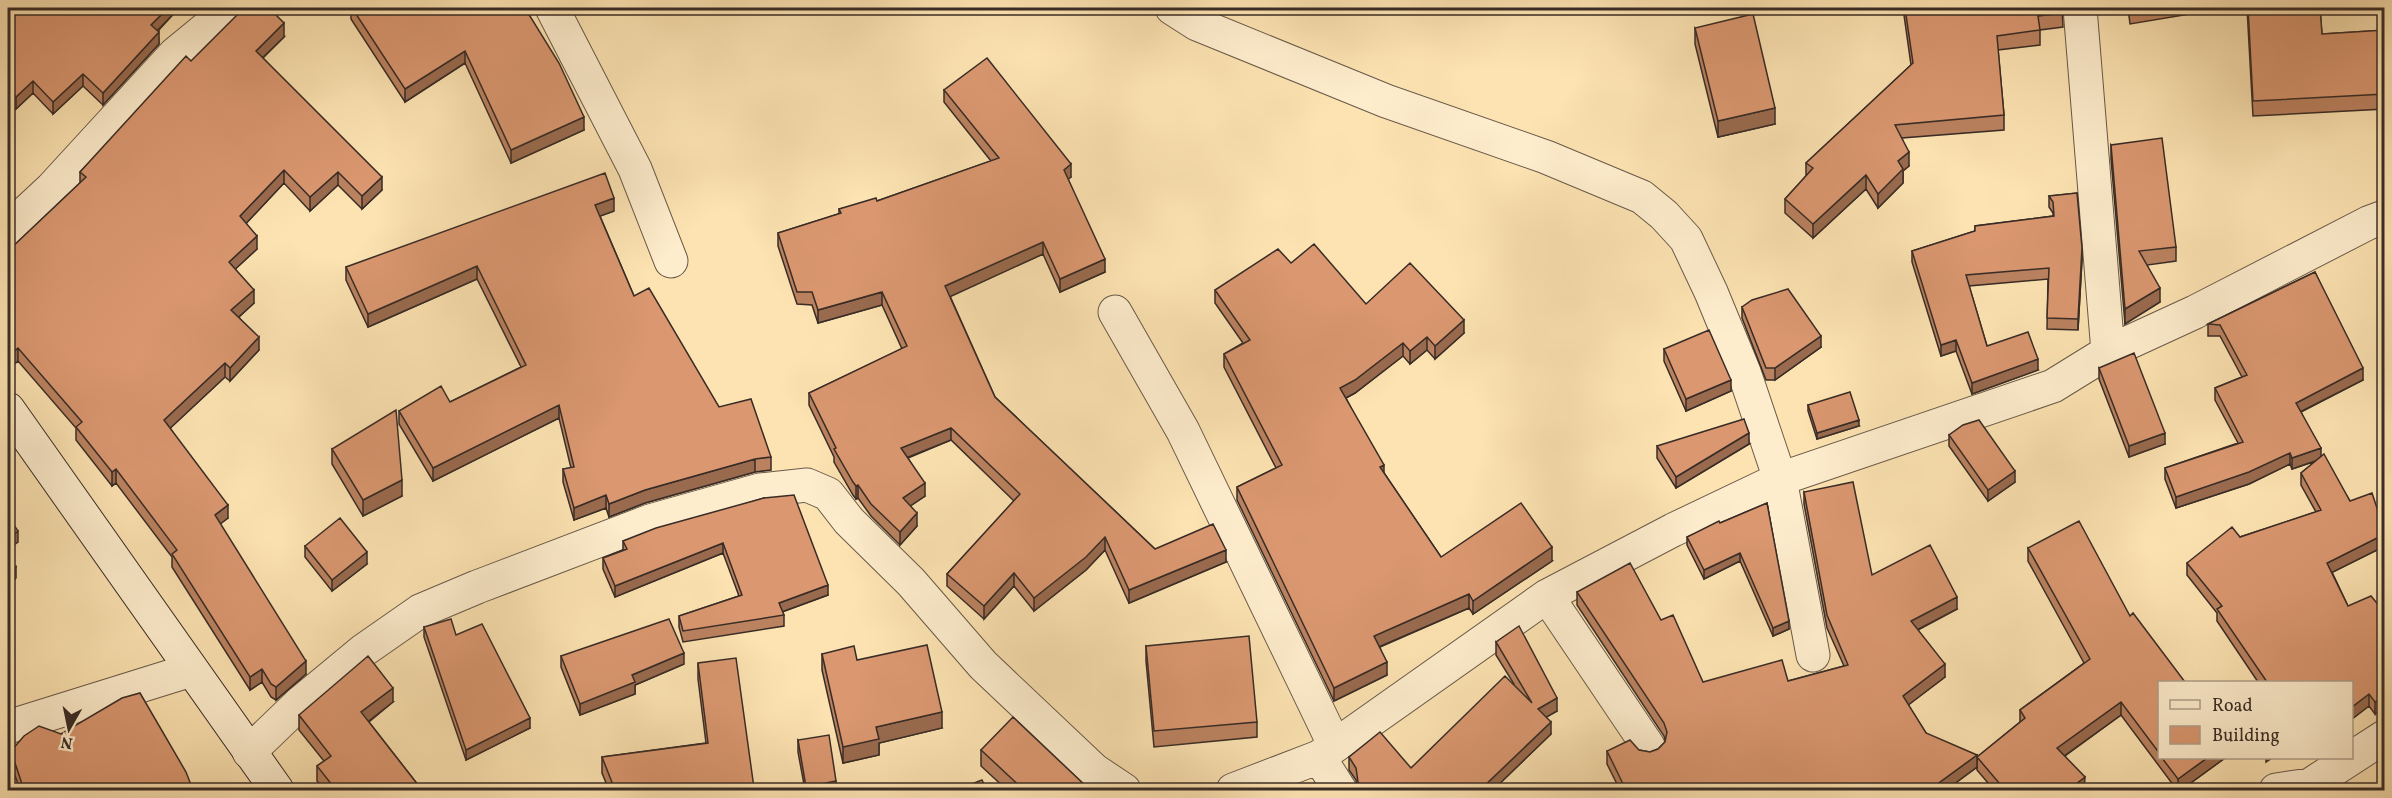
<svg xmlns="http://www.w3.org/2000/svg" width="2392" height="798" font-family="Vollkorn,serif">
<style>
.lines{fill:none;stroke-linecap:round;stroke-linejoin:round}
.street-casing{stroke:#695a49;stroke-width:35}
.secondary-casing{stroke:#382c26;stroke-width:35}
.street{stroke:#feedcd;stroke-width:33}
.secondary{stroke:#feedcd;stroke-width:33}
.wall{fill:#bb8260;stroke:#382c26;stroke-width:1.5}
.shaded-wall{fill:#996a4e;stroke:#382c26;stroke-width:1.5}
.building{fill:#da9770;stroke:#382c26;stroke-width:1.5}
</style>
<rect width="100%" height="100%" fill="#fde3b2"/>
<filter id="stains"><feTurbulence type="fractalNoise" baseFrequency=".00333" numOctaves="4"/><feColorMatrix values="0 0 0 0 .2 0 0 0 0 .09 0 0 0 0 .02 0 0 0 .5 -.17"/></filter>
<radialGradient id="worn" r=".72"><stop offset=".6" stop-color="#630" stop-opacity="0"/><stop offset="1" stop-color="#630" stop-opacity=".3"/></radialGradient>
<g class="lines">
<g class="street-casing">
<path id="street" d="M552,8L635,169L671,261
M1172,8L1197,24L1386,101L1546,157L1642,197L1664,215L1686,239L1711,292L1744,372L1780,479L1813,655
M2080,8L2108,352
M8,229L52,188L175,54L231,8
M1115,312L1183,431L1334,744
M1547,596L1648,746
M8,727L191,670
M249,752L300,703L364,650L420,611L477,587L650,521L760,490L807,485L828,494L849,521L911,582L983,665L1094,770L1124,790
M1319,757L1340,790
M1233,790L1319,757L1547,596L1673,530L1780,479L2053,386L2108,352L2195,312L2368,223L2384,217
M2276,790L2310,785L2384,737"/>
</g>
<g class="secondary-casing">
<path id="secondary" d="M8,409L277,790"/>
</g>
<use href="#street" class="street"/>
<use href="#secondary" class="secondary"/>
</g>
<path class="wall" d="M8,8H179L158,31L159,44L103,105L83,86L53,114L33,93L16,109L8,100Z
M351,8H525L584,130L511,163L465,63L405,102L351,19Z
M1903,8H2062L2063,27L2040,30V45L1998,50L2004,115V130L1902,138L1909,166L1903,171V183L1878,208L1866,189L1813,238L1785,213V199L1806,176V163L1911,65Z
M2128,8H2226L2130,24Z
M2247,8H2320L2322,34L2385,30V109L2253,116Z
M1695,28L1775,124L1718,137L1695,44Z
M284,37L263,58L382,190L362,209L338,185L310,211L284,183L246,223L257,249L235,269L254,303L239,317L259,350L230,381L225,377L170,428L228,518L220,524L306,674L276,700L271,697L262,682L250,690L172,567V557L116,483L112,486L76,440V428L18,361L12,366L8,361V251L80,183V172L191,61Z
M944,90L1071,177L1068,179L1105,272L1060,292L1043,254L950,296L995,397L1155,549L1226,562L1129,603L1105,550L1086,570L1034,611L1014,586L984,619L947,586V574L1014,501L951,440L908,458L925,496L910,506L917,526L900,545L871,516L858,498L856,499L853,495L834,462V457L809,405V393L902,349L882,305L818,323L812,305L797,304L778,246V233L839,214V209L877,201L991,161L944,102Z
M2111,145L2176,247V261L2147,265L2160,302L2125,324L2111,159Z
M2077,193L2082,259L2078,330L2047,329L2048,279L1969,286L1987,346L2038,370L1972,394L1956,351L1941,356L1912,262V251L1975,231V226L2053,216V213L2049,207V196Z
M614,211L600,216L634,296L719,407L771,457V470L755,472L645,503L609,517L606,508L574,520L563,482V469L571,468L559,418L433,481L399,424V411L450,402L521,367L477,279L368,327L346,280V267Z
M1291,263L1366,304L1464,333L1435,359L1427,350L1410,364L1403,356L1355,393L1346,398L1384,473L1441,557L1552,561L1473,614L1469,608L1380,647L1387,675L1334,701L1237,500V487L1276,468L1224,367V354L1243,343L1215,303V290Z
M2315,272L2363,380L2301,412L2321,457L2350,501L2385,546L2332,572L2348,606L2385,613L2375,714L2369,706L2352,719V682H2258L2217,621V613L2187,575V563L2240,537L2316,512L2301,485V473L2316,461L2292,469L2290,464L2249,484L2176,508L2165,479V468L2238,443L2215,400V388L2242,377L2220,336H2208V324Z
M1742,307L1821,347L1775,380H1766L1742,318Z
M1664,349L1731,391L1686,411L1664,361Z
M2099,368L2165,444L2129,457L2099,379Z
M1808,405L1859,426L1817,439L1808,411Z
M1949,435L2015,482L1988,501L1949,446Z
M1749,444L1676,488L1657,458V446Z
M332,449L402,496L363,516L332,464Z
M1804,492L1872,575L1957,609L1918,630L1945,677L1908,705L1926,733L1977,767L1946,790H1620L1607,764V751L1639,750L1650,752L1658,749L1665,742V740L1664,736L1577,605V592L1661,620L1703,682L1788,681L1844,666L1827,628L1804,504Z
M764,498L828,595L782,612L784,615V626L683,642L679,627V616L739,596L723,553L615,597L603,569V558L623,550V541Z
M1767,503L1789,629L1773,636L1740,561L1704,579L1687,545V537Z
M305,546L367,564L332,591L305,557Z
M2028,548L2160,682V758H2225L2181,790H2177L2121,715L2065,756L2085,790H1994L1977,770V757L2020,722V710L2084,663L2028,561Z
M424,627L456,635L530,728L466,760L424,637Z
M1496,642L1557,711L1546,717L1551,734L1493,790H1357L1356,780L1349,770V757L1411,768L1514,684L1496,655Z
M1146,646L1257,722V737L1154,747L1146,661Z
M822,654L857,660L942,728L879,743V755L843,763L822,670Z
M561,656L684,664L635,685V694L580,715L561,667Z
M698,663L754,788V790H609L602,773V757L706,743L698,679Z
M393,702L369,722L422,790H325L317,781V766L324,761L299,730V715Z
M798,740L836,781V790H805L798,752Z
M981,750L1090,790H1007L981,766Z
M11,751L193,790H20L11,764Z"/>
<path class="shaded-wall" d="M168,8H179L151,37V25Z
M284,23V37L256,64V51Z
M159,32V44L103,105V93Z
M465,51V63L405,102V89Z
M83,74V86L53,114V102Z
M33,81V93L16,109V97Z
M1775,108V124L1718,137V121Z
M584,117V130L511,163V150Z
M1909,152V166L1903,171V183L1878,208V194L1898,161Z
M1071,164V177L1064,183V170Z
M284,170V183L240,230V216Z
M338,172V185L310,211V197Z
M1866,175V189L1813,238V224Z
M382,177V190L362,209V196Z
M614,198V211L595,218V205Z
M257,236V249L229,275V262Z
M1043,242V254L945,299V286Z
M2082,248V259L2078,330V319Z
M1105,259V272L1060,292V279Z
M477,266V279L368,327V314Z
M2160,288V302L2125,324V309Z
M254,290V303L231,324V310Z
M882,292V305L818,323V310Z
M1464,320V333L1435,359V346Z
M1821,336V347L1775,380V368Z
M259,337V350L230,381V368Z
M1427,337V350L1410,364V351Z
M1956,340V351L1941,356V345Z
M1403,343V356L1355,393L1340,401V388Z
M18,348V361L12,366V353Z
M2038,359V370L1972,394V383Z
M225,363V377L164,434V420Z
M2363,368V380L2296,414V403Z
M1731,380V391L1686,411V399Z
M559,405V418L433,481V468Z
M1859,420V426L1817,439V433Z
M951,428V440L901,460V448Z
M1749,433V444L1676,488V477Z
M2165,433V444L2129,457V446Z
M2321,448V459L2292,469V458Z
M2290,453V464L2249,484L2176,508V497Z
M755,459V472L645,503L609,517V504L645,490Z
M1384,465V478L1380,467Z
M116,469V483L112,486V472Z
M2015,471V482L1988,501V490Z
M402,480V496L363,516V500Z
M925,483V496L903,511V498Z
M858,485V498L856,499V486Z
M606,495V508L574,520V508Z
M228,505V518L215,528V515Z
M917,513V526L900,545V532Z
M18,531V542L8,549V539Z
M2385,534V546L2327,575V563Z
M1105,537V550L1086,570L1034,611V598Z
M723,543V553L615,597V586Z
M1552,547V561L1473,614V601Z
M1226,550V562L1129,603V590Z
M367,552V564L332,591V580Z
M1740,553V561L1704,579V570Z
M16,567V578L8,587V577Z
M1014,573V586L984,619V606Z
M828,585V595L779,613V603Z
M1469,594V608L1374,649V636Z
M1957,597V609L1911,633V621Z
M1789,621V629L1773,636V628Z
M684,653V664L635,685V694L580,715V704L632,675Z
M306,661V674L276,700V687Z
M1387,662V675L1334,701V688Z
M1945,664V677L1903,709V696Z
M262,669V682L250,690V677Z
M393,688V702L361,727V712Z
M2369,694V706L2352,719V707Z
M2385,695V707L2375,714V702Z
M1557,698V711L1538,722V709Z
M2121,702V715L2057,761V748Z
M942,712V728L879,743V755L843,763V747L876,727Z
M530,718V728L466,760V750Z
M1551,722V734L1493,790H1480Z
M1977,755V767L1946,790H1929Z
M2207,758H2225L2181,790H2178V779Z
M2266,758H2272L2266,762Z
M2085,777L2084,790H2068Z"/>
<path class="building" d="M8,8H168L151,25L159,32L103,93L83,74L53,102L33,81L16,97L8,88Z
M244,8H269L284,23L256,51L382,177L362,196L338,172L310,197L284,170L240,216L257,236L229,262L254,290L231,310L259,337L230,368L225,363L164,420L228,505L215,515L306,661L276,687L271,684L262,669L250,677L172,554L177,550L116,469L112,472L76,427L82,422L18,348L12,353L8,348V251L86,177L80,172L186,56L191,61Z
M352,8H525L559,63L584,117L511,150L465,51L405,89Z
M1905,8H2062L2063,13L2038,16L2040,30L1997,36L2004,115L1895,125L1909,152L1898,161L1903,169L1878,194L1866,175L1813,224L1785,199L1813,168L1806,163L1913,63Z
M2248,8H2320L2322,34L2385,30V94L2253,101Z
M1753,14L1775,108L1718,121L1695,28Z
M987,58L1071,164L1064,170L1105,259L1060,279L1043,242L945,286L995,397L1155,549L1213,524L1226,550L1129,590L1105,537L1086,557L1034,598L1014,573L984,606L947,574L1020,494L951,428L901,448L925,483L903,498L917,513L900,532L871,504L858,485L856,486L853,482L834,449L836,448L809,393L907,346L882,292L818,310L812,292H797L778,233L841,213L839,209L876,198L877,201L999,158L944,90Z
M2162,138L2176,247L2139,251L2160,288L2125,309L2111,145Z
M605,173L614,198L595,205L634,296L649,288L719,407L751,399L771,457L755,459L645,490L609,504L606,495L574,508L563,469L574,467L559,405L433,468L399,411L441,386L450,402L526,365L477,266L368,314L346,267Z
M2077,193L2082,248L2078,319L2047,318L2049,268L1966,275L1987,346L2028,332L2038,359L1972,383L1956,340L1941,345L1912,251L1975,231V226L2054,216L2053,202L2049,196Z
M1314,244L1366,304L1410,263L1464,320L1435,346L1427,337L1410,351L1403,343L1355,380L1340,388L1384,465L1380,467L1441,557L1521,503L1552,547L1473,601L1469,594L1374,636L1387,662L1334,688L1237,487L1282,465L1224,354L1250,340L1215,290L1278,249L1291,263Z
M2315,272L2363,368L2296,403L2321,448L2292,458L2290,453L2249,472L2176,497L2165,468L2243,442L2215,388L2247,375L2220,325L2208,324Z
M1788,289L1821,336L1775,368H1766L1742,307L1752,300Z
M1709,330L1731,380L1686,399L1664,349Z
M2134,353L2165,433L2129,446L2099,368Z
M1850,392L1859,420L1817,433L1808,405Z
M396,410L402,480L363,500L332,449Z
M1744,419L1749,433L1676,477L1657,446Z
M1979,420L2015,471L1988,490L1949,435L1963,425Z
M2324,454L2350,501L2372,493L2385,532V534L2327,563L2348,606L2371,596L2385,613V695L2375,702L2369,694L2352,707V682H2267L2217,609L2222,606L2187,563L2232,527L2240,537L2321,510L2301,473Z
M1853,482L1872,575L1930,545L1957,597L1911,621L1945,664L1903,696L1926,733L1977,755L1929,790H1626L1607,751L1630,740L1639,750L1650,752L1658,749L1665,742L1667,732L1664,723L1577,592L1630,563L1661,620L1673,615L1703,682L1782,660L1788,681L1848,665L1827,615L1804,492Z
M794,495L828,585L779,603L784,615L683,631L679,616L742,595L723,543L615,586L603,558L627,549L623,541L656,528L764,498Z
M1767,503L1789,621L1773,628L1740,553L1704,570L1687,537L1719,521L1720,523Z
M8,516L18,531L8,539Z
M340,518L367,552L332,580L305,546Z
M2079,521L2130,616L2133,613L2185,682H2160V754L2121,702L2057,748L2085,777L2068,790H2005L1977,757L2025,718L2020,710L2090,659L2028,548Z
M8,560L16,567L8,577Z
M451,619L456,635L482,624L530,718L466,750L424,627Z
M669,619L684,653L632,675L635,682L580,704L561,656Z
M1519,626L1557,698L1538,709L1551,722L1480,790H1365L1358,782L1356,768L1349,757L1380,732L1411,768L1505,676L1532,703L1496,642Z
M1249,636L1257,722L1154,731L1146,646Z
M927,645L942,712L876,727L879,739L843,747L822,654L854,646L857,660Z
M368,656L393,688L361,712L422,790H336L317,766L331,756L299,715Z
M736,658L754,788L735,790H615L602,757L708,743L698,663Z
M140,693L186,772L193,790H24L11,751L24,736L39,726L61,734L122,698Z
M1013,717L1090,790H1024L981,750Z
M829,735L836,781L806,787L798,740Z
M2162,758H2207L2178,779Z
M982,780L987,790H956Z"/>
<rect width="2392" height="798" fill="none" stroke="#fde3b2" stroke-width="30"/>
<rect x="9" y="9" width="2374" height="780" fill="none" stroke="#382c26" stroke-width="3"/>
<rect x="15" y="15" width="2362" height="768" fill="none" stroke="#382c26" stroke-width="1.5"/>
<rect x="2158" y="681" width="195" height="78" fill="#feedcd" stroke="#afa08a" stroke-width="1.5"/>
<rect x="2170" y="700" width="30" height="9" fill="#feedcd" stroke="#afa08a" stroke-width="1.5"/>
<text x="2212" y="711" font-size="18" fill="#382c26">Road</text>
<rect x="2170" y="726" width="30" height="18" fill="#da9770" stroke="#afa08a" stroke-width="1.5"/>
<text x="2212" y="741" font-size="18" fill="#382c26">Building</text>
<g transform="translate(69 729) rotate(189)" stroke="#feedcd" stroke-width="4.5" paint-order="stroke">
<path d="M0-4.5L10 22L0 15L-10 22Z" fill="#382c26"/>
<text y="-9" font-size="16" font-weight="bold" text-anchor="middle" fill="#382c26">N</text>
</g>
<rect width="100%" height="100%" filter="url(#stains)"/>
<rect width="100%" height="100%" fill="url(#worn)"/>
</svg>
